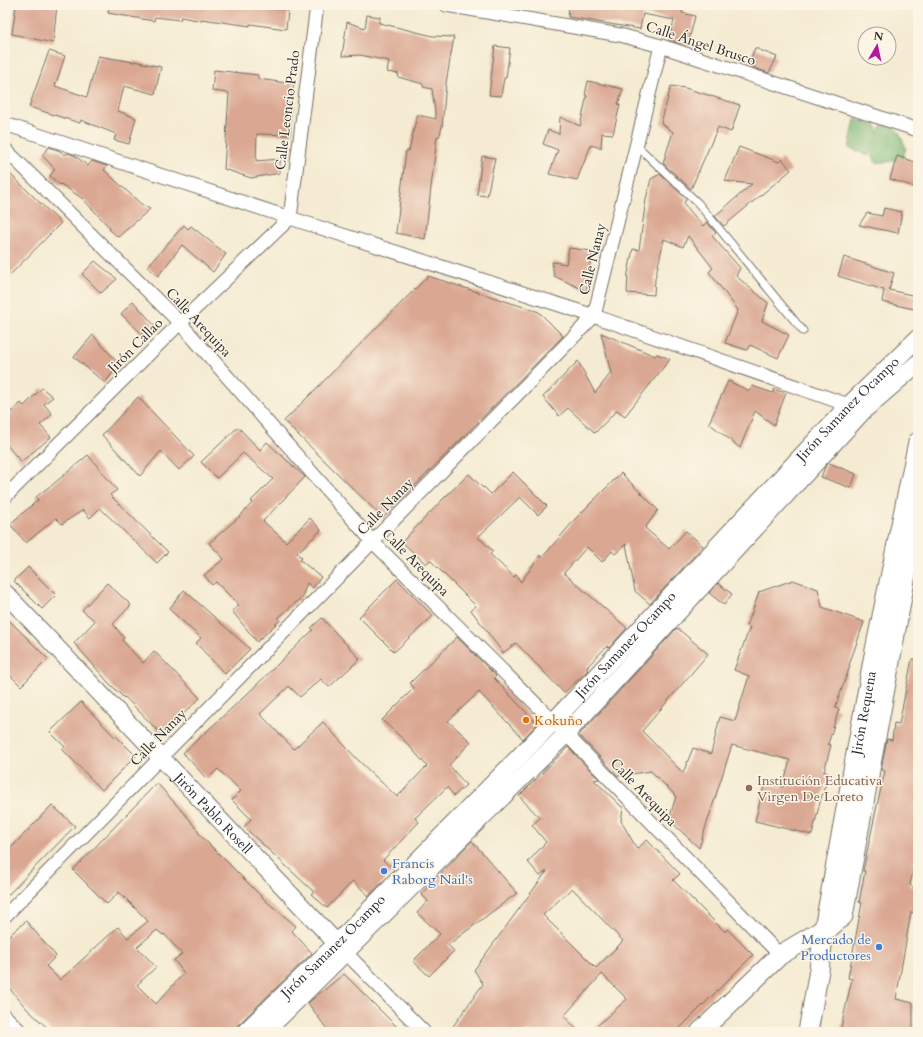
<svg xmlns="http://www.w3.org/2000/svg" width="923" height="1037" font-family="Cardo,serif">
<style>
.forest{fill:#7db674;stroke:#547050}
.building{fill:#daa792;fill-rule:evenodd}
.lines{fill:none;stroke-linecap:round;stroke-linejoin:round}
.service-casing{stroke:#726e65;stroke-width:9}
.minor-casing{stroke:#726e65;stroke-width:15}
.tertiary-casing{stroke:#726e65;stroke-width:19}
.secondary-casing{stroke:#726e65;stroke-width:21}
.service{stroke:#fff;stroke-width:7}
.minor{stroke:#fff;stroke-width:13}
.tertiary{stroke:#fff;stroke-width:17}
.secondary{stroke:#fff;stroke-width:19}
.food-dot{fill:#e8710a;stroke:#fcf5e5;stroke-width:1.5}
.education-dot{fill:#8d6e63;stroke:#fcf5e5;stroke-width:1.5}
.shop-dot{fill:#3f7fe0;stroke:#fcf5e5;stroke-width:1.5}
.labels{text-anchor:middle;stroke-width:3;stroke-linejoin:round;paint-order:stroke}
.street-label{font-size:14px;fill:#2b2b2b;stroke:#fcf5e5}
.food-label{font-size:14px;fill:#c56008;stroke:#fcf5e5;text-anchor:start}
.education-label{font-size:14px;fill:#785e54;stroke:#fcf5e5;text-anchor:start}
.shop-label{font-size:14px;fill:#366cbe;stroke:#fcf5e5;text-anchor:start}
</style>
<rect width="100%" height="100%" fill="#fcf5e5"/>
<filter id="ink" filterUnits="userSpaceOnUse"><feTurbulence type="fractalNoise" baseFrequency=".025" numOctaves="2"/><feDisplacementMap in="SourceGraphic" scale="8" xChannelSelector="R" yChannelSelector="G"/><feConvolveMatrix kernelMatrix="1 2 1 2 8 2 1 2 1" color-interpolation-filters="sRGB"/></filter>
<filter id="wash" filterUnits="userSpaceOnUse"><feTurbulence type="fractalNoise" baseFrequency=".012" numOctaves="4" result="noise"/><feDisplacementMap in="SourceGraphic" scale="16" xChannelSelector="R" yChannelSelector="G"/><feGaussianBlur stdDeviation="0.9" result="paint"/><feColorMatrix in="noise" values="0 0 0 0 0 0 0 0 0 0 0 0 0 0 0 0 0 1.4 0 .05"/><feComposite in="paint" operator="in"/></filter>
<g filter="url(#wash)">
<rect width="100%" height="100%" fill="#f5ebd2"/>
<path class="forest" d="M855,119L877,127L878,133L882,125L893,126L899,132L906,148L903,158L887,162L876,163L871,153L868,156L849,148Z"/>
<g id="blocks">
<path class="building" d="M16,5H57L53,43L12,34Z
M109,5H252V7L288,10L286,29L250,24V26L202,19V21L181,17L180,20L155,17L154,21L108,13Z
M580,5H606L605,9L630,11V5H684L682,13L695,16L688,45L669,40L674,20L643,14L640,29L568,17L569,7L580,8Z
M367,15L380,17L379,23L433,36L454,37L446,83L442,127L439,137L437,136L425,239L396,233L406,151H409L417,115L436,119L432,89L423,87V84L398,77L399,74L387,72L389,61L360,55L342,56L347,22L365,28Z
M495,46L510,48L506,78H504L501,96L489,95Z
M755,48L777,57L769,73L757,69L748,64Z
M49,51L65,56L55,86L87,97L98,56L134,62V61L161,67L155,94L124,86L118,111L136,118L129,144L114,140L116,134L81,120L80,123L29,107Z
M214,70L258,75V79L294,84L289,106H291L290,135L257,134L256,161L280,159V173L251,178L224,169L229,93L212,91Z
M588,81L623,89L618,104L620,105L613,134L602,133L601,148L591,145L577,180L549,174L558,150L543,144L548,130L559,134L560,117L580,126L587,95H585Z
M671,86L685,88L740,105L731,132L718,127L691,189L663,163L673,132L661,123Z
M49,147L60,151L65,155L67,153L74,155L88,166L92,161L107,166L104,170L141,204L150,209L118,237L109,229L110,228L83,199L61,184L60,185L50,176L55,169L42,155Z
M739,147L779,162L782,159L791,170L724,226L715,216L752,184L725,181Z
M482,156L495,158L487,196L477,195Z
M897,156L918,163V188L890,179Z
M5,169L61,223L5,280Z
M660,174L686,199L684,204L703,226L707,222L716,233L712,236L740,268L736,276L768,303L762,321L789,335L778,358L750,345L747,350L725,343L738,310L709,272L713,268L688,236L683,247L664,239L655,279L654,295L627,293L628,273L633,249L639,250L646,199L651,179Z
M884,208L902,212L898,233L859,225L867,213L882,216Z
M184,225L188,229L191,226L226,254L213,272L182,245L158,276L147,267Z
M569,248L592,251L586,291L554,276L552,262L566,264Z
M844,257L894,273L889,290L916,296L914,309L882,302L884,290L838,276Z
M95,261L117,279L101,293L82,274Z
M428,276L539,312L563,336L383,518L284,421Z
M133,301L155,326L145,337L121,314Z
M601,333L655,356L657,354L670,359L625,416L617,410L595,433L568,408L559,416L543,397L578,361L595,393L611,373Z
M93,335L119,364L105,383L74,357Z
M728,381L750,391L752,386L773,393L774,389L786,393L774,425L755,411L740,448L709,423Z
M42,388L53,397L44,404L52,414L40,425L51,437L21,462L5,443V417L21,403L24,406Z
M138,397L194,456L179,470L161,451L140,476L102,435Z
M238,427L260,450L267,442L305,477L263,521L286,542L310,518L321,530L297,553L302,558L300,560L321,577L313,588L307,583L302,597L278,618L280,620L257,642L232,611L239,605L216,582L212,585L204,575L224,559L209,543L239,517L253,502L251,501L273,479L243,453L217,478L201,462Z
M88,455L117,490L110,495L168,552L157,563L100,508L90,518L83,510L62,524L56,518L26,543L10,524L38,500L36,497L50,486H51Z
M829,463L856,474L851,488L821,477L825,467Z
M513,472L547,506L538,515L520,497L478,537L493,551L490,554L514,577L516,575L521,582L540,555L542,558L577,517L621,473L658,510L645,528L669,549L686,531L703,546L650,604L635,591L626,544L615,554L612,551L602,562L587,547L564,573L627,628L609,648L607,646L586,668L588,670L564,693L516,643L503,653L471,610L476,606L430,560L426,564L402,542L444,498L469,474L483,488L484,487L491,494Z
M28,567L56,595L42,609L14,581Z
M397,579L433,616L394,652L359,617Z
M793,580L818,589L822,607L864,622L849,665L850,666L835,708L839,709L828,744L831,745L824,772L830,774L822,794L812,835L755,821L765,782L783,787L790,760L732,745L699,848L669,820L676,796L651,771L618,776L579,735L677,628L708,654L642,731L683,773L693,748L711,754L720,717L735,721L749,676L734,670L750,627L747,626L759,592Z
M107,583L131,605L113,624L124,638L122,640L143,663L154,651L200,698L178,719L180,720L163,736L125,697L124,698L108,682L82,652L74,643L95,621L82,610Z
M718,583L732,594L724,605L709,593Z
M184,590L250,649L225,674L196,643L201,638L169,609Z
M5,616L48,659L21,686L5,670Z
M322,618L360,659L329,687L321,679L300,697L289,686L260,714L294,749L323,722L357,759L397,797L427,766L403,739L382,720L414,688L410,683L457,637L496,676L494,678L537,724L523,739L479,692L448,721L471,742L449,765L466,785L454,796L447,787L415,818L419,822L383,860L394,870L369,896L353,881L327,908L311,894L314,892L244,827L251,819L232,800L241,791L218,769L207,779L183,753L244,697L313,630L311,628Z
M912,659L918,660V848L910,885L918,891V914L911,912L896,999L913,1003V1032H840L852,979L848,978L862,903L859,902L865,871H863L876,810L885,771L881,770L886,743L887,739L892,740L894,723L899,724Z
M81,702L115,737L116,736L136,756L102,790L62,749L65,747L50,732Z
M568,747L599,779L594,780L623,808L621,821L637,849L647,840L680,874L673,880L725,932L727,929L753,955L676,1032H590L627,999L602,974L564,1016L579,1032H449L483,984L474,970L547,871L540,876L528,862L546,842L532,825L540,818L519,796ZM572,888L623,941L596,968L543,915Z
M157,783L190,820L201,836L266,901L296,926L292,931L312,953L238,1025L235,1032H52L27,1009L5,983V939L26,921L56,956L46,966L60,980L118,927L128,938L148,921L119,892L107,904L73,870ZM157,930L163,935L164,934L182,954L174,960L184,973L156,1004L137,985L156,967L137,947Z
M52,805L75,826L5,898V854Z
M472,841L517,893L448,945L454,951L429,976L414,962L416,960L415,959L440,934L417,913L428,901L421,894Z
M344,974L402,1032H329L308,1003Z"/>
</g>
</g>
<g filter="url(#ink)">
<use href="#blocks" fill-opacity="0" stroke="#726e65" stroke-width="1"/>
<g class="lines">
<g class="service-casing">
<path id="service" d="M636,145L698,203L803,331"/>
</g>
<g class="minor-casing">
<path id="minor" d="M446,5L620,35L661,46L918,130
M5,124L290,218L594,316L857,408
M5,149L180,323L373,542L566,734L780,955
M5,497L180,323L290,218L317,5
M5,916L594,316L661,46
M345,952L424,1032
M5,1016L21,1032"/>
</g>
<g class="tertiary-casing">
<g id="tertiary">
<path id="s1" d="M5,593L345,952"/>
<path id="s2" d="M245,1032L337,943L553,722L849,405L918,338"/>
<path d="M265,1032L566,734L864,410L918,363"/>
</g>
</g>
<g class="secondary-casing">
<g id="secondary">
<path d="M700,1032L780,955L824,929L829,928L843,916L918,510"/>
<path id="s3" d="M808,1032L819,970L824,929L874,655L918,442"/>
</g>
</g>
<use href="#service" class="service"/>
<use href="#minor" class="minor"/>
<use href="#tertiary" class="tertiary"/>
<use href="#secondary" class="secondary"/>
</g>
</g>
<circle class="food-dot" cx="526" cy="720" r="4"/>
<circle class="education-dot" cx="749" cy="788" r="4"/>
<g class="shop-dot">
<circle cx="384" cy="871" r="4"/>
<circle cx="879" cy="947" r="4"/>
</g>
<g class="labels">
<g class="street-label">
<text transform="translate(701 43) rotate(18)" y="5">Calle Ángel Brusco</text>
<text transform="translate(287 110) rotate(-83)" y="5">Calle Leoncio Prado</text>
<text transform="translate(592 259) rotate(-76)" y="5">Calle Nanay</text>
<text transform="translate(199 322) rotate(47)" y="5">Calle Arequipa</text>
<text transform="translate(135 345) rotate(-45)" y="5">Jirón Callao</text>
<text dy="5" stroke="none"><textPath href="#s2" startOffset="867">Jirón Samanez Ocampo</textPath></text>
<text transform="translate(385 506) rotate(-46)" y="5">Calle Nanay</text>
<text transform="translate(416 562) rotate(45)" y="5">Calle Arequipa</text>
<text dy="5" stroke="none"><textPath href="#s2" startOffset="543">Jirón Samanez Ocampo</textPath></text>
<text dy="5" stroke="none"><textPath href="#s3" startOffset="324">Jirón Requena</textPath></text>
<text transform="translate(158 737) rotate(-46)" y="5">Calle Nanay</text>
<text transform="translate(644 792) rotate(46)" y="5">Calle Arequipa</text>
<text dy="5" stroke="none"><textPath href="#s1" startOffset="303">Jirón Pablo Rosell</textPath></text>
<text dy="5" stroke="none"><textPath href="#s2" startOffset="123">Jirón Samanez Ocampo</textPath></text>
</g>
<g class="food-label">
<text x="534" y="725">Kokuño</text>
</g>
<g class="education-label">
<text x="757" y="785">Institución Educativa<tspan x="757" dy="16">Virgen De Loreto</tspan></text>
</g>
<g class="shop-label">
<text x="392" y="868">Francis<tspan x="392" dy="16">Raborg Nail's</tspan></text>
<text x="871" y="944" text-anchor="end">Mercado de<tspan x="871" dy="16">Productores</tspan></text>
</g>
</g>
<rect width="923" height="1037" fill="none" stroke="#fcf5e5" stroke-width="20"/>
<g transform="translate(877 46) rotate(9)"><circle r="19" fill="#fcf5e5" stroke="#a8a49b"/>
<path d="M0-3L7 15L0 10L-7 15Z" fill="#b5179e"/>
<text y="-6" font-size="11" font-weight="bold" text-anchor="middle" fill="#2b2b2b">N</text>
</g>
</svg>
